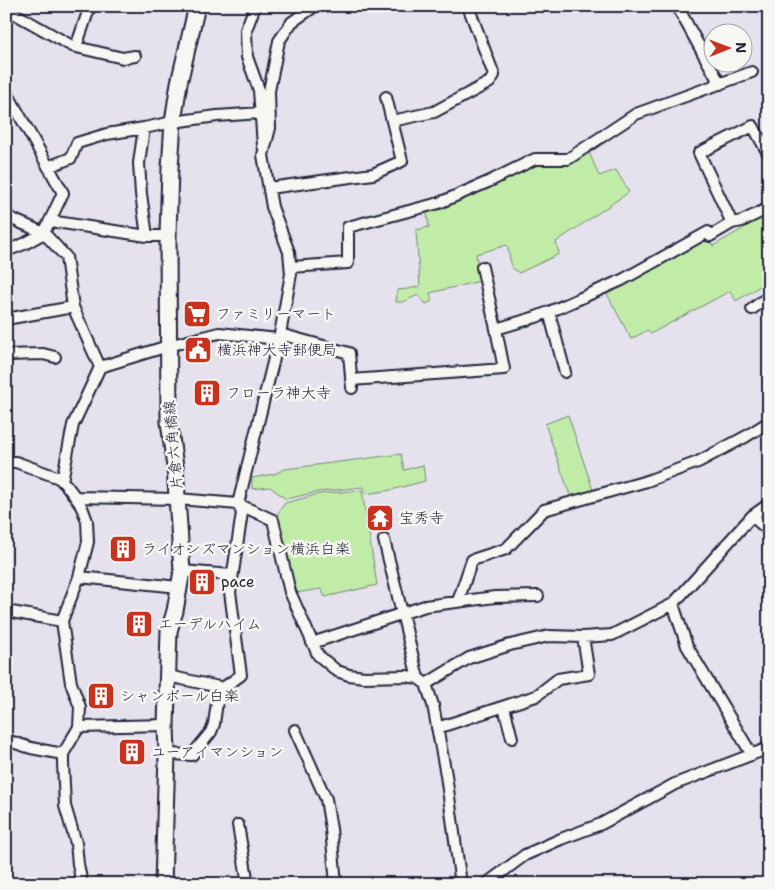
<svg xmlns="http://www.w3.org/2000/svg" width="775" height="890" font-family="'Shantell Sans','Klee One',sans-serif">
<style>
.green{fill:#c1eca8;stroke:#728772}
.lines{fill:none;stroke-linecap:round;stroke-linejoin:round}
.street-casing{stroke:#22223b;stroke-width:14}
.secondary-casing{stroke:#22223b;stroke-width:19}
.street{stroke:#f6f6f2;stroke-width:10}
.secondary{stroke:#f6f6f2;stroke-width:15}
.labels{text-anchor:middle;stroke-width:5;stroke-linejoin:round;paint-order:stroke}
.poi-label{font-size:15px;fill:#22223b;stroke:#f6f6f2;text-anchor:start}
.street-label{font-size:15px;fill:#22223b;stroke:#f6f6f2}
</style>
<rect width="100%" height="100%" fill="#e5e2ee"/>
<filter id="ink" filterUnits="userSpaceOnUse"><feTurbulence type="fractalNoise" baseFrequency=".02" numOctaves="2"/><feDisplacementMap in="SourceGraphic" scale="10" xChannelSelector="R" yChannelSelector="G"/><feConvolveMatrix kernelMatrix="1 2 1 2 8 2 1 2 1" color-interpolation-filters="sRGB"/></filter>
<g filter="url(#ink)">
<path class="green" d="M589,152L599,176L616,170L629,192L556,242L559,254L519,273L512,268L507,245L476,254L480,281L430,293L432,301L426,304L418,295L403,302H396L397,290L408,289L420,286L416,230L429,227L426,209L537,162H569Z
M761,218L769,229V280L751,292L736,301L730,291L650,334L648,330L631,339L606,292L707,237L713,246Z
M568,415L593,490L571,498L545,424Z
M401,454L404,470L423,465L425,481L391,490L366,494L364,487L318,492L286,499L270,487L252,489V478L274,474L285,469Z
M362,490L377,585L325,597L321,589L295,593L276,516L285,503L319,494Z"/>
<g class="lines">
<g class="street-casing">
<path id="street" d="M255,6L246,30L247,57L259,90L263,146
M677,6L720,84
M10,11L72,46L123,58L135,56
M76,47L90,6
M6,91L63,193L44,233L24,244L6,251
M392,121L434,112L490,82L494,75L468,6
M144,128L139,163L141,194L147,236
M769,155L753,126L699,153L732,223L742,221L769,208
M48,167L71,158L77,143L107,134L144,128L173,122L217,116L261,113
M269,188L373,174L402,161L386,97
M6,215L12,219L44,233L66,257L73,307L100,367L73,425L62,481
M50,221L147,236H168
M291,267L348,263V227L439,203L488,182L535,159H568L636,114L752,72
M752,309L769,296
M549,312L622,280L708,232L710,236L732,223
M6,319L73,307
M496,329L536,317L549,312L565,372
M280,334L349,353L352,388
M6,355L43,354L55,357
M100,367L168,346L219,333L279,339
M351,380L504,369L496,329L482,267
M6,462H16L59,478L67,486L79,502L83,510L87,521L88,542L79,577L62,621L71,683L80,707L79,727L63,754V763L65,806L76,843L78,864L82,884
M76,497L178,499L238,504L273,520L290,592L318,655L337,671L349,675L364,677L406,676L418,678L426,684L433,705L446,775L461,884
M752,516L769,531
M384,540L418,678
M182,571L232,575
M79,577L179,587
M458,601L472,560L506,549L544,510L647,481L698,462L745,437L769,422
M673,604L687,646L752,755
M6,611L62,621
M312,643L425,606L495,597L538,596
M168,676L219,687
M426,684L469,658L510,645L549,636L583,637L612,635L673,604L752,516L769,504
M504,707L512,738
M79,727L166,725
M437,728L536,696L558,679L589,674L583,637
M295,730L326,799L331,829L336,884
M6,740L31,748L63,754
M167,754L192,755L211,732L214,724L219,687L223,688L241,675L230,592L242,513L238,504L280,334L291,274L289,252L272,207L263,155L270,128L269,91L279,41L292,22L315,6
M238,825L248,884
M486,884L525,855L561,839L601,824L675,784L769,748"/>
</g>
<g class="secondary-casing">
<path id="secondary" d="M163,884L167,754L166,725L169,631L175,611L182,571L175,467L169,422L168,236L170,168L173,122L179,83L197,6"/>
</g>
<use href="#street" class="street"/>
<use href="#secondary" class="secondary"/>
</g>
</g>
<defs>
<g id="supermarket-square" transform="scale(1.4375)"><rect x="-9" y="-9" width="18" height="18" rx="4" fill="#c8321e" stroke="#f6f6f2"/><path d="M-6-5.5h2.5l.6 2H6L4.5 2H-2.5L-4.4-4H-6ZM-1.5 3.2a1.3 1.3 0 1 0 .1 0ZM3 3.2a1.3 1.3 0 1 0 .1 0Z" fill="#fff"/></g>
<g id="civic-square" transform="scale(1.4375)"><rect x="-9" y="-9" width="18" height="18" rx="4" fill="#c8321e" stroke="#f6f6f2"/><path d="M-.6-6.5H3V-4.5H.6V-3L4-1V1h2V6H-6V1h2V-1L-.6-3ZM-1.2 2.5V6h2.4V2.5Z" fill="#fff"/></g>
<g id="building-square" transform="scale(1.4375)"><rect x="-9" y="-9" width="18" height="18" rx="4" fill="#c8321e" stroke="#f6f6f2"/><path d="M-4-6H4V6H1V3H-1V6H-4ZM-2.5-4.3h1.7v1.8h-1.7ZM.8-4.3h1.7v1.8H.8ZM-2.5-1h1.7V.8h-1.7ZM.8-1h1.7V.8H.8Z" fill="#fff"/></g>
<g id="temple-square" transform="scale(1.4375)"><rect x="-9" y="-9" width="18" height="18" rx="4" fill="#c8321e" stroke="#f6f6f2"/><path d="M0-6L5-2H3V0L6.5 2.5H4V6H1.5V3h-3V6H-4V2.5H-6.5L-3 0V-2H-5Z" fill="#fff"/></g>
</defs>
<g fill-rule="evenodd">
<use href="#supermarket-square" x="197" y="314"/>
<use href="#civic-square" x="198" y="350"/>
<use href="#building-square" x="207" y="393"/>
<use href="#temple-square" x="380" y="518"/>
<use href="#building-square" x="123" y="549"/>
<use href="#building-square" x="202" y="582"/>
<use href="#building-square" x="139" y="624"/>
<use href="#building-square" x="101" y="696"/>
<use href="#building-square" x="132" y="752"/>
</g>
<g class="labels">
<g class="poi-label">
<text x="216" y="319">ファミリーマート</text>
<text x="217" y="355">横浜神大寺郵便局</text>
<text x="226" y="398">フローラ神大寺</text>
<text x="399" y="523">宝秀寺</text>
<text x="142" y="554">ライオンズマンション横浜白楽</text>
<text x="221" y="587">pace</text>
<text x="158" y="629">エーデルハイム</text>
<text x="120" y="701">シャンボール白楽</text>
<text x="151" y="757">ユーアイマンション</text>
</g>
<g class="street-label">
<text transform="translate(173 445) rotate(-95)" y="5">片倉六角橋線</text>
</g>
</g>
<rect width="775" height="890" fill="none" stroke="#f6f6f2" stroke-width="25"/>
<rect x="12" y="12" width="750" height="865" fill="none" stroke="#22223b" stroke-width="2" filter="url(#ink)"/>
<g transform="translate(728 48) rotate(89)"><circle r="24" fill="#f6f6f2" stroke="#a1a1a9"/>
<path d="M0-4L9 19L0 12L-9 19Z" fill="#c8321e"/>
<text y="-8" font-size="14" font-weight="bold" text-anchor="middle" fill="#22223b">N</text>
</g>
</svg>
